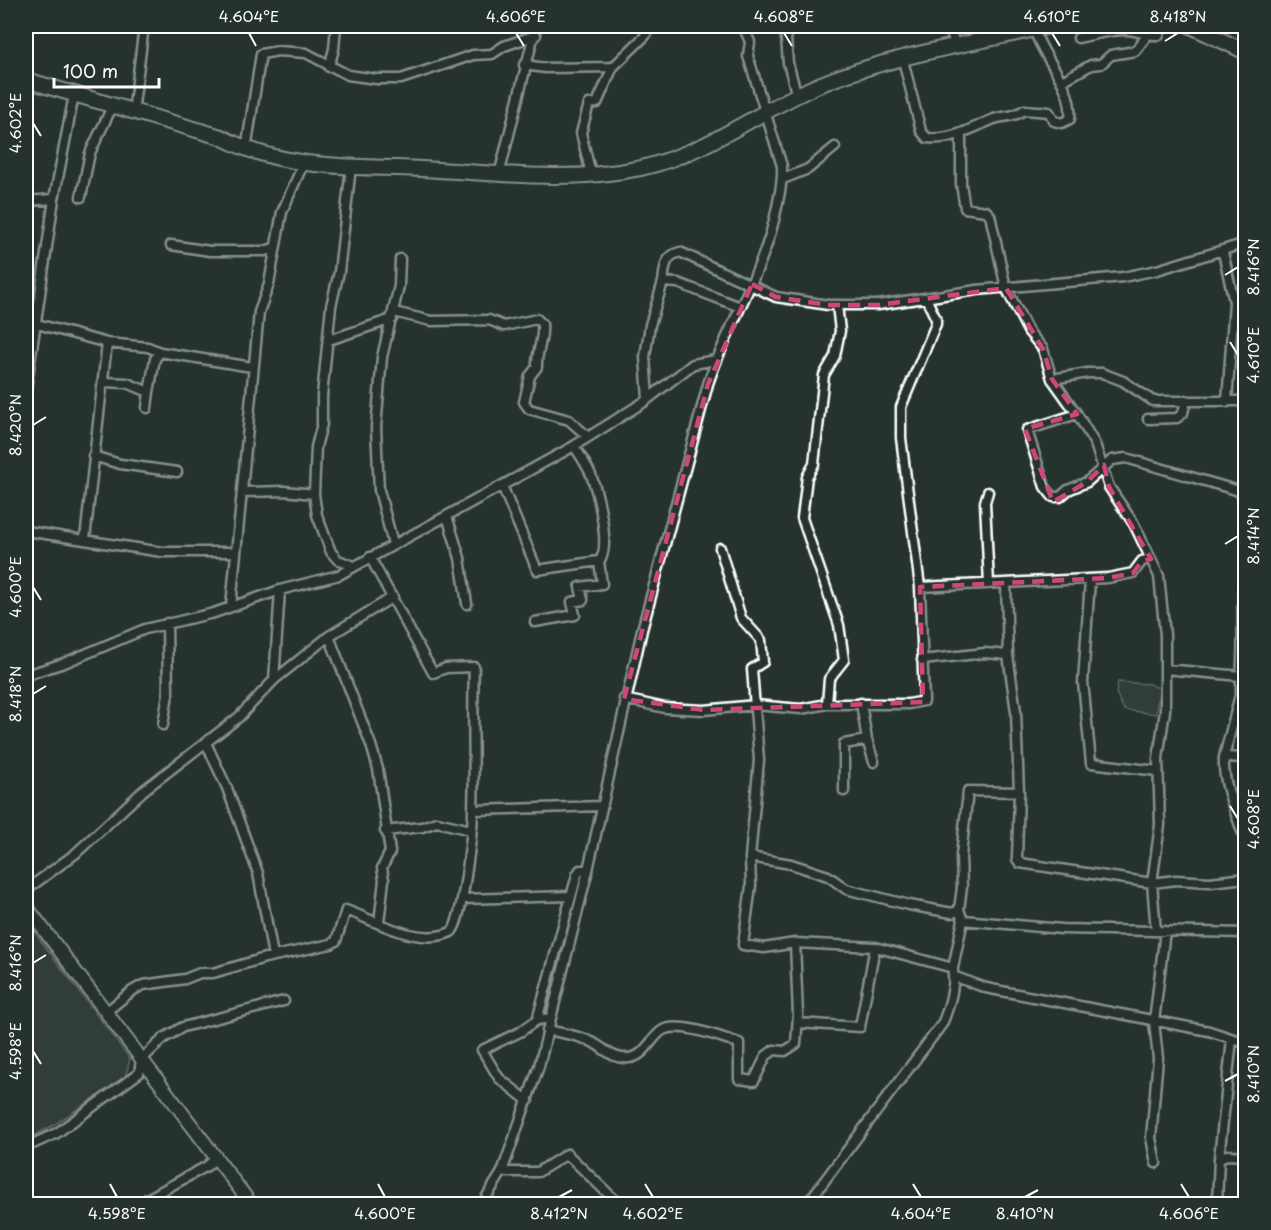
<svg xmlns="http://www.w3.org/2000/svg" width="1271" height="1230" font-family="'Playpen Sans',sans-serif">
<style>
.green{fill:#3e4944;stroke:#9ea4a2;stroke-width:1.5}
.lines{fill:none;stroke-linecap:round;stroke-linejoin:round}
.minor-casing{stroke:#fff;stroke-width:13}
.secondary-casing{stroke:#fff;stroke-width:16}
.trunk-casing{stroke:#fff;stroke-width:18}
.minor{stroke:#26332d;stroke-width:8}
.secondary{stroke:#26332d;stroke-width:12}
.trunk{stroke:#26332d;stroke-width:14}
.marked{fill:none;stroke:#ce467c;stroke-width:4.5;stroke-dasharray:12 8;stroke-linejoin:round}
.ticks{fill:none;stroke:#fff;stroke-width:2}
.neatline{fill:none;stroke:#fff;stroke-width:2}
.ticks-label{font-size:15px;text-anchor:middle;fill:#fff}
</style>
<rect width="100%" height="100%" fill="#26332d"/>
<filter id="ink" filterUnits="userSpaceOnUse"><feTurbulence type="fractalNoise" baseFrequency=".0167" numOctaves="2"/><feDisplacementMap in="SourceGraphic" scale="12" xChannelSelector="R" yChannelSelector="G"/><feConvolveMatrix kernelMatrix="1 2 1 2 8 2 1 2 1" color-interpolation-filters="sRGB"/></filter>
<g filter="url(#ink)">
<path class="green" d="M1118,682L1149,684L1159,688L1156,714L1124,710L1116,693Z
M26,921L130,1059L125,1078L52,1126L26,1140Z"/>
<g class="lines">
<g class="minor-casing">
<path id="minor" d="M785,26L788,63L797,96
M948,26L957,47
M1078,38C1094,35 1108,30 1126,30C1136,30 1147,36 1159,35L1163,26
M903,60L921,131L927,138C952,141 971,128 994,119C1006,115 1013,118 1024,110L1049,112L1054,121L1062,123L1070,119C1074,85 1043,60 1034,29
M524,65L546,68L613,67
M329,67L334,49L336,26
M1062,81L1091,65L1101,64L1111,55L1135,51L1147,36
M133,113L144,26
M961,134V184L965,208L986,211L990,215L1006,288L1028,331L1043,349L1052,379L1077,414L1095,444L1109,487L1134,524L1159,576L1165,635V711L1158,758L1160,825L1152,883L1156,931
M246,150L261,54L278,51L306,53L348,75L376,79H401L473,55L492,54L504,46L536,35
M351,167L339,272L331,306L322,396V424L316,447L314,494L317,515L331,552L338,560L354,566
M591,174L581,133L589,104L597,103L613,67L645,36L650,26
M499,175L536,26
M783,179L808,169L835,147
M81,197L90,153L112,107
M26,201L54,199
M171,245L210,251H265L274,248
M1223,252L1234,302L1227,402
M663,282C665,268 664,256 680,252L776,297L828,305H878L977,290L1123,277L1157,270L1246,243
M394,312L431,321L489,320L504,326L537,319L542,324C544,339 536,352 537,367L530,376L524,402L529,409L569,420L587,436
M37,324L107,343L148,347L160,352L252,367
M329,340L392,319
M1052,379L1088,373H1102L1123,381L1153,401H1246
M104,382L127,383L149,392L155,359L160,352
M26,390L54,199L74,95
M648,399L645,357L650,325L663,282L678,283L740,307
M147,408L149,392
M1077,414L1027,430L1045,487L1053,497H1060L1068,490L1087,482L1112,460L1126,458L1246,493
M1148,419L1177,418L1183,413L1186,400
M93,456L120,464L177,472
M503,488L537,570L599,561C612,548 597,491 591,475C587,465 580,455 574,446
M242,492L284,491L314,494
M988,492L985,502L989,584
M447,516L460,558L467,604
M26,531L162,552H236
M85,539L107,343
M393,544L379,490L376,428L382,357L399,286L400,259
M1246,566C1239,602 1245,639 1241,676H1246
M1090,580L1083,682L1091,763L1158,771
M920,587L1108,578L1133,573L1142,561L1151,559
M231,606L259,312L269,284L282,212L304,162
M535,622L575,615L572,602L583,600L580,587L602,584L599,561
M329,636L371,745L378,769L390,852L382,868L384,880L379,923
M1008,655L1016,712L1019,792
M922,660L985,653L1008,655L1006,584
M1165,669L1241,676V691L1224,757L1246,758
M26,675L64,663L145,629L214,613L280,590L339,575L574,446L644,402L693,364L716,360
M274,680L280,590
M624,699L665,708L704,710L755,705L801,709L827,704H909L924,701L920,587L901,438V407L936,324V319L927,300
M861,703L867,740L874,762
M827,704L829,679L844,660L839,625L802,518L807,477L814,464L824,375L835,356L840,331L837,305
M163,725L168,694L167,623
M206,743L227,788L258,873L273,956
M1224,757C1222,784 1237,816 1246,842
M844,791V744L867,740
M474,810L602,806
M385,831L422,827L437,822L471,830
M750,857L791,864L828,876L846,889L909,905L952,913L959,910
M1246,878L1210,882L1176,880L1152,883L1020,863L1017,859L1019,792L968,791L961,856L962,887L959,910L963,920L953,968V976L986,988L1209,1031L1246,1043
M26,890L75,854L144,790L239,717L274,680L329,636L393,597
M462,899L570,896
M963,920L1062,929L1246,933
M795,943L875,947L953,968
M106,1012L132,991L143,985L185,979L200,973H213L265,958L331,944L336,941L346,910C376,921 419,947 451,932C462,927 473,826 473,809C475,761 472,714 474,667L446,668L433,673L370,557
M537,1020L577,875L580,870H588
M798,1023L860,1027L875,947
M547,1030C562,1033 578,1035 592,1042C604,1048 613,1060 629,1058C645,1057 651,1037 663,1030C680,1021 722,1038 739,1043V1079L754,1081L766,1056L774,1050L785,1051L796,1044L798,1015L795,943L764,948L743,945L751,886L750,857L759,760L752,669L763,662L761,640L741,618L720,548
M1232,1039L1219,1158L1227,1155L1246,1156
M528,1101L499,1078L482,1050L520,1032L537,1020L551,1018
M26,1147L57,1133L139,1073L141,1060L164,1038L183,1027L284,1001
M1156,1163L1151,1138L1158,1058L1154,1022L1165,931
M502,1172H538L567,1154L619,1204
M138,1204L207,1166L217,1157
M482,1204L502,1172L539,1066L588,870L642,630L708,384C728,323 765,270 777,207C780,192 783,181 782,166L748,56L750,42L743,26
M807,1204L942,1024C947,1013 955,988 953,976
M1217,1204L1219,1158"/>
</g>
<g class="secondary-casing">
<path id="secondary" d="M26,906L251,1204"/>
</g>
<g class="trunk-casing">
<path id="trunk" d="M1191,26L1246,52
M26,80L221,137C275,166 337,167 397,168C478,170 561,185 641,168C710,152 759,110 821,84C892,55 975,43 1049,26"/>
</g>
<use href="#minor" class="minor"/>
<use href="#secondary" class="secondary"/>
<use href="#trunk" class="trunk"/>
</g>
</g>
<path d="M0 0H1271V1230H0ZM752,284L776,297L828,305H878L1006,288L1043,349L1052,379L1077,414L1025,429L1053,502L1087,482L1104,465L1109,487L1151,559L1142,561L1133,573L1108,578L920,587L923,702L704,710L624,699L708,384Z" fill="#26332d" fill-opacity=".55" fill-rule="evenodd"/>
<path class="marked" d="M752,284L776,297L828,305H878L1006,288L1043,349L1052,379L1077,414L1025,429L1053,502L1087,482L1104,465L1109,487L1151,559L1142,561L1133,573L1108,578L920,587L923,702L704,710L624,699L708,384Z"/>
<path class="ticks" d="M249,33L256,46M516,33L524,46M784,33L792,46M1052,33L1060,46M1165,41L1178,33M33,123L41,136M1225,275L1238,267M1230,342L1238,355M33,425L46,417M1225,544L1238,536M33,587L41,600M33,694L46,686M1230,806L1238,819M33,963L46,955M33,1051L41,1064M1225,1081L1238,1074M110,1184L117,1197M378,1184L385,1197M645,1184L653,1197M913,1184L921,1197M1181,1184L1189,1197M559,1197L572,1190M1025,1197L1038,1190"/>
<rect width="1271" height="1230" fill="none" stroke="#26332d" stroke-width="66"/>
<path d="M54 78v9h105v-9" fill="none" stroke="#ffffff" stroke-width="3"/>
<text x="63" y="78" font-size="18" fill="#ffffff" stroke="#26332d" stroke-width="4.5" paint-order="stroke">100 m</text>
<rect x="33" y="33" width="1205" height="1164" class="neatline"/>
<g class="ticks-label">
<text x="249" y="22">4.604°E</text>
<text x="516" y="22">4.606°E</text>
<text x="784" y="22">4.608°E</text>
<text x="1052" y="22">4.610°E</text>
<text x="1178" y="22">8.418°N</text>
<text transform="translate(16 123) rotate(-90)" y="5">4.602°E</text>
<text transform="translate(1254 267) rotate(-90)" y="5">8.416°N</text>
<text transform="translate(1254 355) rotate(-90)" y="5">4.610°E</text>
<text transform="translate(16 425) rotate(-90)" y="5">8.420°N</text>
<text transform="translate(1254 536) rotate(-90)" y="5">8.414°N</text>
<text transform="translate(16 587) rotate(-90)" y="5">4.600°E</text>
<text transform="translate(16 694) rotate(-90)" y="5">8.418°N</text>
<text transform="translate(1254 819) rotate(-90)" y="5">4.608°E</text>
<text transform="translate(16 963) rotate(-90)" y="5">8.416°N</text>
<text transform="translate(16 1051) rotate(-90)" y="5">4.598°E</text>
<text transform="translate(1254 1074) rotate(-90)" y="5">8.410°N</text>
<text x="117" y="1219">4.598°E</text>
<text x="385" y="1219">4.600°E</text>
<text x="559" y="1219">8.412°N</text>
<text x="653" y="1219">4.602°E</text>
<text x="921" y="1219">4.604°E</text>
<text x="1025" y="1219">8.410°N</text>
<text x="1189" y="1219">4.606°E</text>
</g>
</svg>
